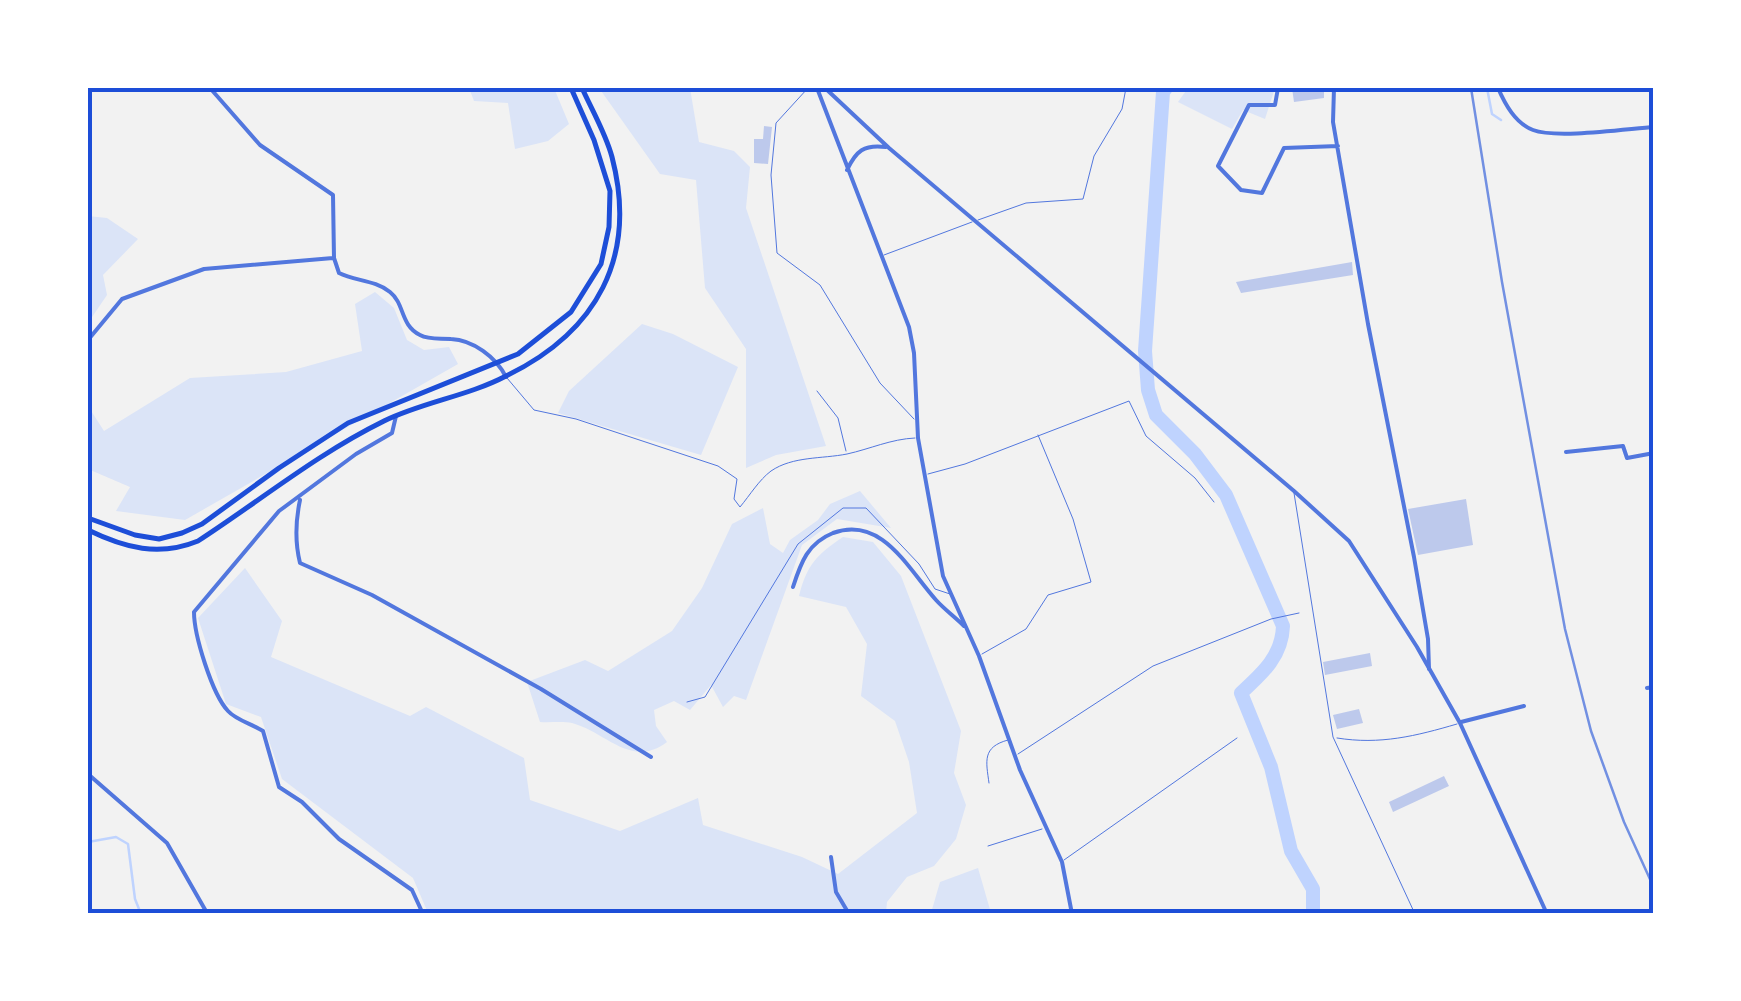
<svg xmlns="http://www.w3.org/2000/svg" width="1741" height="1001" font-family="'Alegreya Sans',sans-serif">
<style>
.green{fill:#dbe4f7}
.lines{fill:none;stroke-linecap:round;stroke-linejoin:round}
.stream{stroke:#bfd3fe;stroke-width:2.5}
.river{stroke:#bfd3fe;stroke-width:14}
.building{fill:#bdc9ec}
.service{stroke:#5277de;stroke-width:1}
.minor{stroke:#5277de;stroke-width:4}
.tertiary{stroke:#5277de;stroke-width:4}
.primary{stroke:#1d4ed8;stroke-width:5}
.rail{stroke:#7290e2;stroke-width:2.5}
.neatline{fill:none;stroke:#1d4ed8;stroke-width:4}
</style>
<rect width="100%" height="100%" fill="#f2f2f2"/>
<path class="green" d="M469,88H554L569,124L548,141L515,149L508,103L474,101Z
M599,88H690L699,142L734,151L750,167L746,208L826,446L776,455L746,468V349L705,288L696,180L660,174Z
M1188,88H1275L1265,119L1243,110L1232,129L1178,102Z
M88,216L107,218L138,239L103,275L107,295L88,323Z
M375,292L394,308L407,340L424,350L449,347L458,364L185,520L116,511L130,487L88,469V406L104,431L190,378L286,372L362,351L355,304Z
M642,324L673,334L738,367L701,455L558,413L569,391Z
M860,491L891,528L837,519L802,545L746,700L734,696L723,707L711,685L690,710L674,701L654,710L656,726L667,742C631,769 606,732 572,723C562,721 549,723 540,722L527,682L585,660L608,671L672,631L702,588L732,524L763,508L770,544L783,553L790,540L818,520L830,504Z
M843,537L873,542L901,576L961,731L954,773L966,805L956,839L934,866L907,877L887,902L886,913H428L413,878L282,779L261,717L226,704L198,618L245,568L282,621L271,657L410,716L426,707L524,758L530,800L620,831L698,798L703,825L802,857L838,874L917,813L909,762L895,721L861,696L867,644L846,607L799,596C807,565 816,555 843,537Z
M978,868L991,913H931L940,882Z"/>
<g class="lines">
<path class="stream" d="M1487,88L1492,114L1501,120
M88,842L116,837L128,844L135,899L141,914"/>
<path class="river" d="M1166,88L1163,92L1145,351L1148,390L1156,415L1195,454L1226,495L1283,626C1282,656 1263,673 1241,693L1271,767L1291,851L1313,889V914"/>
</g>
<path class="building" d="M1292,88H1324V98L1294,102Z
M764,126L772,127L768,164L754,163V139H763Z
M1352,262L1353,275L1241,293L1236,282Z
M1466,499L1473,545L1418,555L1408,509Z
M1370,653L1372,666L1325,675L1323,662Z
M1359,709L1363,723L1337,729L1333,715Z
M1444,776L1449,786L1393,812L1389,802Z"/>
<g class="lines">
<path class="service" d="M808,88L776,123L771,175L777,253L820,285L880,383L914,419
M978,220L1026,203L1083,199L1094,156L1122,109L1126,88
M884,255L972,222
M507,378L534,410L576,419L718,466L737,479L734,499L740,507C750,495 759,480 771,471C793,456 822,459 847,454C870,449 891,439 915,438
M817,391L838,418L846,451
M928,474L965,464L1129,401L1146,436L1195,478L1214,502
M1294,493L1333,737L1415,914
M982,654L1026,629L1048,595L1091,582L1073,519L1038,435
M687,702L705,697L798,544L843,508H866L919,564L935,589L950,594
M1337,738C1380,745 1416,736 1457,724
M1018,754L1153,666L1271,619L1299,613
M989,783C986,761 982,747 1008,740
M988,846L1042,829
M1064,860L1237,738"/>
<path class="minor" d="M210,88L260,145L333,195L334,258L339,273C355,281 375,280 390,292C405,304 400,325 420,335C429,340 440,338 451,339C473,340 496,357 506,377
M1278,88L1275,105H1249L1218,166L1241,190L1262,193L1284,148L1338,146
M1334,88L1333,122L1368,324L1414,557L1428,639L1429,669
M1498,88C1505,104 1515,123 1533,130C1556,139 1626,129 1654,127
M88,340L122,299L204,269L333,258
M396,416L392,433L356,454L279,511L194,612C194,635 212,694 228,711C236,720 252,724 263,731L279,787L302,802L339,839L412,890L423,914
M1566,452L1623,446L1627,458L1654,453
M300,500C296,519 295,543 300,563L372,595L541,689L651,757
M793,587C801,562 808,543 833,533C882,515 908,569 936,600C944,609 955,617 964,626
M1647,688L1654,687
M1461,722L1524,706
M88,774L167,843L207,913
M831,857L836,892L849,914"/>
<path class="tertiary" d="M817,88L909,327L914,353L918,438L943,576L979,656L1020,770L1062,862L1072,914
M825,88L889,148L1294,491L1349,541L1417,647L1460,723L1547,914
M847,170C856,151 864,144 886,147"/>
<path class="primary" d="M88,518L135,535L159,539L182,533L202,524L279,468L348,423L518,354L571,312L601,264L609,227L610,191L594,140L571,88
M88,530C125,548 159,557 198,541C261,500 317,454 384,421C423,402 468,396 506,376C597,332 638,257 612,157C606,134 592,110 582,88"/>
<path class="rail" d="M1471,88L1502,282L1565,629L1591,731L1624,822L1654,888"/>
</g>
<rect width="1741" height="1001" fill="none" stroke="#ffffff" stroke-width="180"/>
<rect x="90" y="90" width="1561" height="821" class="neatline"/>
</svg>
